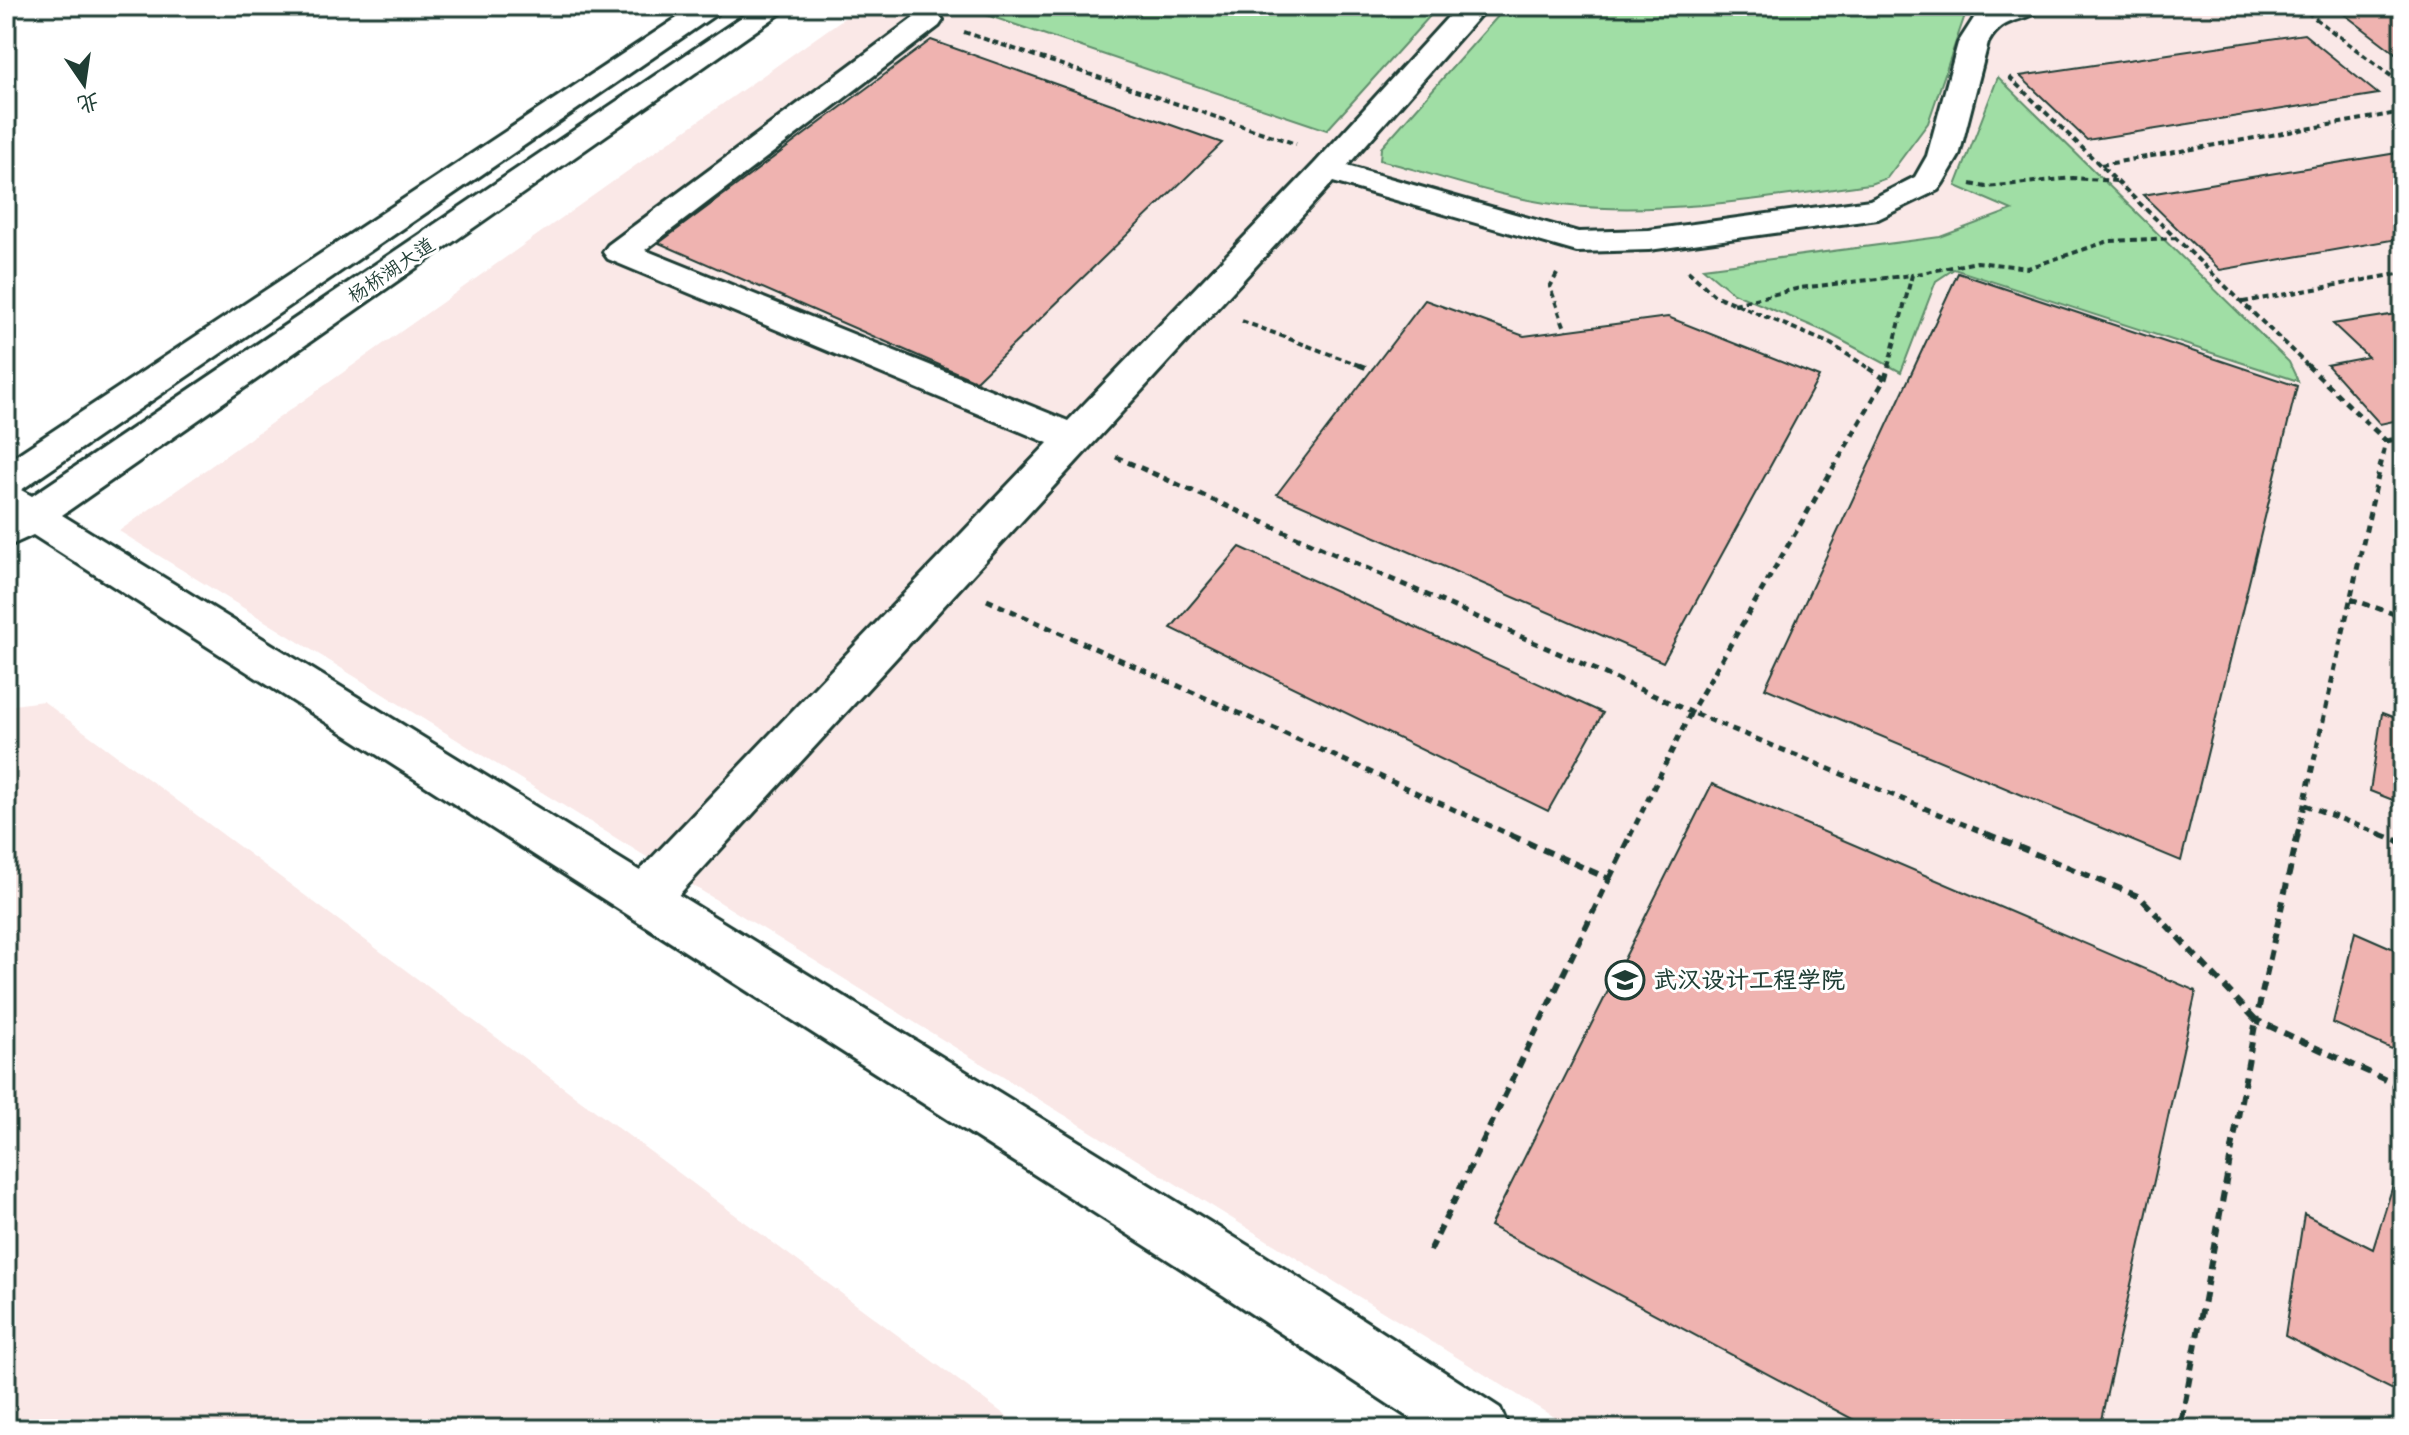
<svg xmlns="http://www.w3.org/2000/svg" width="2409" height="1435" font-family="Kalam,'LXGW WenKai TC',sans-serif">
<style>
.built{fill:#fae8e7}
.green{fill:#a0dea5;stroke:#608e6c;stroke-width:2}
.building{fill:#efb3b0;stroke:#1f3d34;stroke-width:2}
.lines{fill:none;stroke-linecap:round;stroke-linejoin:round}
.street-casing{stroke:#1f3d34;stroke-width:6}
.secondary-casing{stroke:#1f3d34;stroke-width:6}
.path-far2{stroke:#1f3d34;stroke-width:4;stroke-dasharray:6 4;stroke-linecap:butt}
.path-far1{stroke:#1f3d34;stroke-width:5;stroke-dasharray:7 6;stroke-linecap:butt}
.path{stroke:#1f3d34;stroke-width:6;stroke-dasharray:10 7;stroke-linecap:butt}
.street{fill:#fff;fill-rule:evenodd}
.secondary{fill:#fff;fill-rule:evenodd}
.labels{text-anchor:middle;stroke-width:6;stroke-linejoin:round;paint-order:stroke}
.far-street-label{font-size:20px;fill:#1f3d34;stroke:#fff}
.poi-label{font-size:24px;font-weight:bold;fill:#1f3d34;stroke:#fff;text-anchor:start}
</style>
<rect width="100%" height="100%" fill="#fff"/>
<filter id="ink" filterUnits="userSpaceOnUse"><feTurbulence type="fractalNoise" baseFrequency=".0125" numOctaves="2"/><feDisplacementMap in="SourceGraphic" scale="16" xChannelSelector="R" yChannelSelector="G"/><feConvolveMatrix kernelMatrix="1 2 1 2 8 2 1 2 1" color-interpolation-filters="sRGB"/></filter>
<g filter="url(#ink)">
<path class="built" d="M861,6H2403V1429H1573L119,531Z
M43,701L1024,1429H6V706Z"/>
<path class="green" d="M960,6H1439L1327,130Z
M1507,6H1956L1965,15L1928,123L1887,178L1870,184C1772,197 1671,215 1571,206C1509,201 1440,176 1380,160L1381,148Z
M1998,77L2289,362L2298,381L1954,269L1936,281L1901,372L1824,331L1733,293L1703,268L1940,237L2012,210L1956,186Z"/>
<path class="building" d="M2351,6H2403V59L2336,8Z
M2304,34L2378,94L2087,140L2020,76Z
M931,40L1222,143L976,381L659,243Z
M2403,152V238L2220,270L2143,195Z
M1958,273L2297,386L2181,861L1765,688Z
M1425,300L1524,336L1668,317L1819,377L1663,662L1277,494Z
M2403,313V419L2380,424L2327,365L2368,357L2333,324Z
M1240,547L1603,713L1548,811L1171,628Z
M2382,713L2403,721V804L2370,791Z
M1712,784L2196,991L2099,1429H1871L1490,1226Z
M2355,932L2403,953V1054L2333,1023Z
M2401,1160L2403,1161V1395L2285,1336L2304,1214L2373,1249Z"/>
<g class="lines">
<g class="street-casing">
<path id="street" d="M1458,6H1488L1347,166L1578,232L1649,230L1870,200L1915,177L1927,156L1958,43L1976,15L2000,6H2041C2028,25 2005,12 1988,43L1959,156L1943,183L1938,190L1878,219L1649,250L1577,252L1333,182L662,913L645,919L628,913L621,898L628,883L1048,443L608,259L603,252L608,245L919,14H939L943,20L939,26L645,250L1068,421L1315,163Z"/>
</g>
<g class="secondary-casing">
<path id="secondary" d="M695,6H728L21,490L32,496L758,6H791L62,515L1263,1255L1500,1408L1509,1429H1426L1223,1295L33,535L11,545L6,543V462Z"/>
</g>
<path class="path-far2" d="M2299,6L2403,85
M964,32L1296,144
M2009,77L2309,367
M2101,165L2403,112
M1971,184L1986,187L2073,178L2116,181
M1688,271L1714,295L1831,344L1867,367
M1557,274L1550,287L1566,331
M2243,302L2403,273
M1734,304L1800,288L1912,275
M1242,321L1364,367
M1888,367L1912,275L1977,262L2028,268L2109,241L2176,238"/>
<path class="path-far1" d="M1359,365L1372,370
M1885,379L1889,365
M2386,441L2403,438
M1116,457L1691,712L1885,379L1864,365
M2351,599L2403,617
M987,600L1513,836
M2305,805L2385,836
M1630,836L1691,712L1992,836
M2297,836L2386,441L2307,365"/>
<path class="path" d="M1987,834L2140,897L2256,1020L2180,1429
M2298,834L2256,1020L2403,1088
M2379,834L2403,843
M1609,879L1631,834
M1430,1251L1609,879L1508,834"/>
<use href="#street" class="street"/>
<use href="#secondary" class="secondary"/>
</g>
</g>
<defs>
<g id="university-ring" transform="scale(2)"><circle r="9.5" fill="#fff" stroke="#1f3d34" stroke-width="1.5"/><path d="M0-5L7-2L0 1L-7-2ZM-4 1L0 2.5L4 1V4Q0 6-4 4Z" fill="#1f3d34"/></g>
</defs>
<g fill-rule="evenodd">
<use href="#university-ring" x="1625" y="980"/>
</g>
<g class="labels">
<g class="far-street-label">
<text transform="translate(391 270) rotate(-34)" y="7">杨桥湖大道</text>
</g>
<g class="poi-label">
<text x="1653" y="988">武汉设计工程学院</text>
</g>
</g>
<rect width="2409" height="1435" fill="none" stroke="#fff" stroke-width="32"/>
<rect x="16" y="16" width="2377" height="1403" fill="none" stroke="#1f3d34" stroke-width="3" filter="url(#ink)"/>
<g transform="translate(84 84) rotate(167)" stroke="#ffffff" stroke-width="6" paint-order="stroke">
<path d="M0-6L14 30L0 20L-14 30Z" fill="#1f3d34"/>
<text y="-12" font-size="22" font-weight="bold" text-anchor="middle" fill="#1f3d34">北</text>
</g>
</svg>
